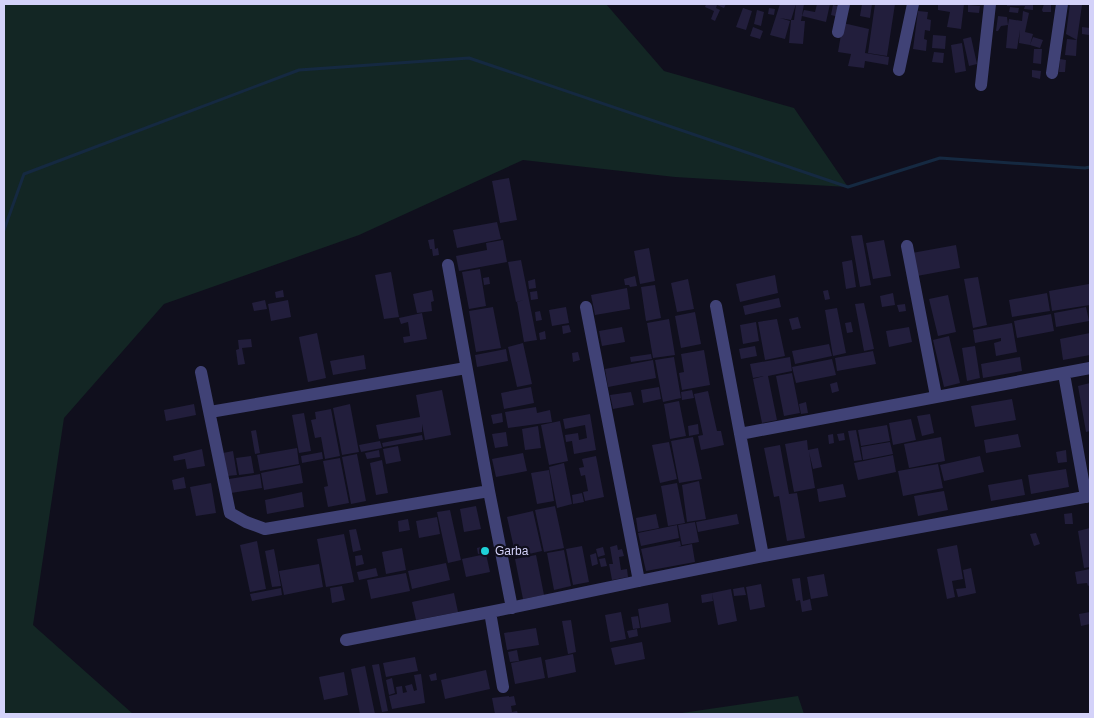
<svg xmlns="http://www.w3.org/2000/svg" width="1094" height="718" font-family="Helvetica,sans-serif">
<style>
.green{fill:#132624}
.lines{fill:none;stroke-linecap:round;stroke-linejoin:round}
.stream{stroke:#152941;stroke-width:3}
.building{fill:#221e3c}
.minor{stroke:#404276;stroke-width:12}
.poi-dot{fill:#1ed1d8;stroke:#100f1d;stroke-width:2}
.labels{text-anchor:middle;stroke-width:4.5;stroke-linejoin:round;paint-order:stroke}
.poi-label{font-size:12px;fill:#d4d2f9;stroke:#100f1d;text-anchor:start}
</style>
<rect width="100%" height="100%" fill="#100f1d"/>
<path class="green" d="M4,4H606L664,71L794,108L848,187L675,177L523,160L359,235L164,304L64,418L33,625L133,714H4Z
M798,696L804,714H675Z"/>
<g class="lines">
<path class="stream" d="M4,230L24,174L299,70L469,58L848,187L940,158L1085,168L1090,167"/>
</g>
<path class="building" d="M706,4H726L724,8L717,5L716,8L720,10L715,21L711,19L714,11L705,7Z
M780,4H796L791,20L780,18L790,21L785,39L770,35Z
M796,4H804L801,21H805L803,44L789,43L791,20H794Z
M817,4L821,5V4H830L826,22L802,16L804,10L815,12Z
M862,4H872L870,18L860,16Z
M875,4H895L887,56L868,53Z
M938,4H964L961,29L947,27L950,12L938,10Z
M1007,4H1033V10L1024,9L1025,6H1007Z
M1044,4H1051V12H1043L1042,10Z
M1070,4L1082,5L1077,40L1066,34Z
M833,5L841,7L839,17L831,15Z
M968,5L980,6L979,13L968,12Z
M1010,7L1019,8L1018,13L1009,12Z
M743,8L752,11L746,30L736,27Z
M769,8L775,9L774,15L768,14Z
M757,10L764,12L761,26L754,24Z
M918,11L928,12L927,19L931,20L930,31L925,30L924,39L927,40L926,51L913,49Z
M1023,11L1029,13L1025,32L1033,34L1030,45L1019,43L1020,30L1017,49L1006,48L1008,25L1001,26L998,31H996L998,16L1007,17L1008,25L1009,19L1022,21Z
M843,23L869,29L865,53L889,57L888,65L865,61L864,68L848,66L851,54L838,52Z
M753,27L763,31L760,39L750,36Z
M1082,27L1090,28L1089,35L1082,34Z
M933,35L946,36L945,49L932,48Z
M971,37L977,64L969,66L963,39Z
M1033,37L1043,40L1040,48L1030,45Z
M1067,39L1077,40L1076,56L1065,55Z
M962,43L966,71L955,73L951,45Z
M1034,49H1042L1041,64L1033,63Z
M934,52L944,53L943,63L932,62Z
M1060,59L1066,60L1065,72H1059Z
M1032,70L1041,71L1040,79L1032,77Z
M509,178L517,220L500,223L492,181Z
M497,222L501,239L457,248L453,230Z
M862,235L871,285L860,287L851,236Z
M434,239L435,249L438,248L439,255L433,256L432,249H430L428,240Z
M503,240L507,262L459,271L456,256L487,250L486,243Z
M884,240L891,276L873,279L866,243Z
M956,245L960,268L917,276L912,253Z
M649,248L655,281L640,284L634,251Z
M521,260L537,340L524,342L517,302L524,300L516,302L508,262Z
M852,260L856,287L846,289L842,262Z
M480,269L486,306L469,309L462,272Z
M391,272L399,317L384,319L375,275Z
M775,275L778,293L740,302L736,284Z
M635,276L637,286L630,287L629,285H625L624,279Z
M489,277L490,284L484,285L483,278Z
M978,277L987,325L973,328L964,279Z
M535,279L536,288L529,289L528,281Z
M688,279L694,309L677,312L671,283Z
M1089,284L1090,294V305L1052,311L1049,291Z
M655,285L661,318L646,321L641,287Z
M627,288L630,309L595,315L591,295Z
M283,290L284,297L276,298L275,292Z
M432,290L434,301L431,302L432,311L417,313L413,294Z
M828,290L830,299L825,300L823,291Z
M537,291L538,299L531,300L530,292Z
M893,293L895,305L882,307L880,296Z
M1047,293L1050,311L1012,317L1009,300Z
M948,295L956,332L938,336L929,299Z
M779,298L781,307L745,315L743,306Z
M265,300L267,309L254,311L252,303Z
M288,300L291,317L271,321L268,304Z
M864,303L874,349L864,351L855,304Z
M905,304L906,311L899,312L897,305Z
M493,307L501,348L476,352L469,311Z
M566,307L569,323L552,326L549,310Z
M1086,307L1089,321L1056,327L1054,313Z
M837,308L846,353L833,356L825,310Z
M540,311L542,320L536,321L535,312Z
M695,312L701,344L681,348L675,316Z
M422,313L427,339L404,343L403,337L410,336L408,322L401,324L399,318Z
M1051,314L1054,331L1017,338L1014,321Z
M798,317L801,328L792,330L789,319Z
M669,319L675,355L653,358L647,323Z
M777,319L785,356L765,360L758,322Z
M756,322L759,341L743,344L740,325Z
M851,322L853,332L847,333L845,323Z
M1012,323L1017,352L996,356L994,343L1001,341V338L975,343L973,330Z
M569,325L571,332L563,334L562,326Z
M622,327L625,342L602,346L599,331Z
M909,327L912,342L889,347L886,331Z
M545,331L546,339L540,340L539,333Z
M317,333L326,378L308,382L299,337Z
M1090,333V355L1063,360L1060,339Z
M949,336L960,383L944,387L933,340Z
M251,339L252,347L242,348L245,364L238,365L236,350L239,349L238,340Z
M523,343L532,384L517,387L508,347Z
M829,344L832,356L795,364L792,351Z
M755,346L757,356L741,359L739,349Z
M975,346L980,378L967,381L962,348Z
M506,349L508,361L477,367L475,355Z
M704,350L710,385L682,390L679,373L684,372L681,354Z
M873,351L876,364L837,371L835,358Z
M578,352L580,360L573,362L572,353Z
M651,354L652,359L631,362L630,357Z
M364,355L366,369L333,375L330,361Z
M674,357L681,398L663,402L655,360Z
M790,357L792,371L768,376L777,420L762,423L753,379L764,376L753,378L750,364Z
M1020,357L1022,371L983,378L981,364Z
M832,359L836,375L796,383L792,367Z
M653,360L656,378L608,387L605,369Z
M792,373L800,413L784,416L776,376Z
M837,382L839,391L832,393L830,384Z
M1090,383V431L1086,432L1078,386Z
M531,387L534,403L504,409L501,393Z
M659,387L661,399L643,403L641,390Z
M442,390L451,435L425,440L422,424V432L379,439L376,425L420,417L416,395Z
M692,390L694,398L682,400L681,392Z
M708,391L717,431H721L724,445L701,450L698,436L703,435L694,394Z
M631,392L634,405L613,409L610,395Z
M1012,399L1016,420L975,427L971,406Z
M679,401L686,436L670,439L664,404Z
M806,402L808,413L801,414L799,404Z
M194,404L196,415L166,421L164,410Z
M350,404L359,452L342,455L333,408Z
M536,407L537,413L550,410L552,422L508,428L505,412Z
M331,409L340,456L325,459L321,437L315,438L311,420L316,419L315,412Z
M304,413L311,451L299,453L292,415Z
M502,413L503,422L493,424L491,415Z
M590,414L596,450L574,454L572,441L566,442L565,435L578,433L579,440L587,438L585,425L565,429L563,419Z
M930,414L934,433L922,436L917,416Z
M911,419L916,440L893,445L889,423Z
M560,421L568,461L549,465L541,425Z
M698,424L699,434L689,436L688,426Z
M887,425L890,441L861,446L858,430Z
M538,426L541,448L525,450L522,429Z
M256,430L260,453L255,454L251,431Z
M856,430L862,460L854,461L848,431Z
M506,432L508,446L495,448L492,434Z
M844,433L845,440L839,441L837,434Z
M833,434L834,443L829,444L828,435Z
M1018,434L1021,447L986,453L984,440Z
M422,435L423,440L383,447L382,443Z
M693,437L702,479L679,483L671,441Z
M941,437L945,461L909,468L904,444Z
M807,440L808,450L818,448L822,467L813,469L809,452L815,488L794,492L785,444Z
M380,441L382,448L361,452L359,445Z
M669,442L677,479L660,483L652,445Z
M890,442L893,454L863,460L861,447Z
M780,445L789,494L797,493L805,538L787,541L779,496L774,497L764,448Z
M398,446L401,461L386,464L383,449Z
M297,448L299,464L260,471L257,455Z
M202,449L205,466L187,469L185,459L174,461L173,456Z
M379,450L380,457L367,459L365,453Z
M1066,450L1067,462L1058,463L1056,452Z
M233,451L237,475L227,476L223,453Z
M322,452L323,459L302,463L301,456Z
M523,453L527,471L496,477L492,459Z
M357,454L366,501L351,504L342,457Z
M893,455L896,472L858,480L854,463Z
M251,456L254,473L239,475L236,458Z
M596,456L604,497L585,501L583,492L588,491L585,475L581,476L579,468L584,467L582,459Z
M980,456L984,472L944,481L940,465Z
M340,458L349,503L328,507L324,487L328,486L323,461Z
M382,460L388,493L376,495L370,463Z
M564,463L572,504L557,508L549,467Z
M938,464L943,488L903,496L898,471Z
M300,465L303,483L264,490L261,473Z
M1066,469L1069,487L1031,494L1028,475Z
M549,470L554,501L537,504L531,473Z
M260,474L262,488L231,493L229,479Z
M184,477L186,488L174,490L172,480Z
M1022,479L1025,495L991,501L988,485Z
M699,481L706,519L687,522L682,485Z
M211,483L216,513L196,516L190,487Z
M677,483L685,523L668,526L661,486Z
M843,484L846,497L819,502L817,489Z
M944,491L948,510L918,516L914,496Z
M302,492L304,507L267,514L265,500Z
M582,493L584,502L573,504L572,495Z
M476,506L481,529L464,532L460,509Z
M555,506L564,548L544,552L535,510Z
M450,510L461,560L448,563L437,512Z
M533,511L542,551L516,557L507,517Z
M1072,513L1073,524H1065L1064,514Z
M656,514L659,528L638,532L636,518Z
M737,514L739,524L698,532L696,522Z
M437,517L440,534L419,538L416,521Z
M408,519L410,530L399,532L398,521Z
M695,522L699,542L682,545L678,525Z
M677,525L679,538L641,546L638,533Z
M1090,528V567L1084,568L1078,531Z
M356,529L361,550L353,552L349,530Z
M1036,533L1040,544L1034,546L1030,534Z
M344,534L354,582L326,587L317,539Z
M257,541L266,589L250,592L240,545Z
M680,541L681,546L678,547L692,544L695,562L646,571L641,549Z
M617,545L618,550L622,549L624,556L619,557L621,570L627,569L628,577L612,580L609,564H613L610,547Z
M957,545L963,579L952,581L955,597L947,599L937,549Z
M485,546L486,552L478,554L477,548Z
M582,546L589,582L573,585L566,549Z
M603,547L605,555L598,557L596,549Z
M402,548L406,570L386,574L382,552Z
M274,549L281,586L272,587L265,551Z
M564,550L571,586L554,590L547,553Z
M596,553L598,564L592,566L590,555Z
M486,554L490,572L466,577L462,559Z
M362,555L364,564L356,566L355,556Z
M536,555L544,595L523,599L515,559Z
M605,558L607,566L601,567L599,559Z
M446,563L450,580L412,589L408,571Z
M319,564L323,587L284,595L279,571Z
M376,568L378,576L359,580L357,572Z
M971,568L976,593L958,597L956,589L966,588L963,570Z
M1090,569V585L1088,586L1087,583L1077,584L1075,572Z
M406,573L410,591L371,599L367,580Z
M824,574L828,596L811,599L807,577Z
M800,578L803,601L810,599L812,610L802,612L800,600L796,601L792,579Z
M761,584L765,607L750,610L746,587Z
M342,586L345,600L332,603L330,588Z
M744,587L746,595L734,596L733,589Z
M281,588L282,595L252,601L250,594Z
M731,589L737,621L718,625L712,593Z
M454,593L458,612L416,620L412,602Z
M712,593L713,601L702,603L701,595Z
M668,603L671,622L641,628L638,609Z
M621,612L626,639L610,642L605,615Z
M1090,612V624L1081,626L1079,614Z
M638,616L640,628L633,629L631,617Z
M571,620L576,652L568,654L562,621Z
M536,628L539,645L507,650L504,633Z
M637,629L638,636L629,638L627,631Z
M642,642L645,659L615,665L611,648Z
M517,650L519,661L510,662L508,652Z
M573,654L576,672L548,678L545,660Z
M415,657L418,671L386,677L383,663Z
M541,657L545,678L515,684L511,663Z
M379,664L388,711L382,712L372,665Z
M365,666L375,714H360L351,669Z
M486,670L490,689L445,699L441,680Z
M344,672L348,695L324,700L319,677Z
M436,673L437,680L431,681L429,675Z
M421,674L425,703L392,709L389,696L397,694L396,687L402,686L403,693L407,692L405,686L412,684L414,691L417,690L414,675Z
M392,678L395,693L389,695L386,680Z
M509,696V697L514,696L516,705L511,706L512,712L517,711L518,714H495L492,698Z"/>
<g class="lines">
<path class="minor" d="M838,32L844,4
M899,70L913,4
M1052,73L1062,4
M981,85L990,4
M907,246L936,396
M448,265L489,491L512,608
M716,306L763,556
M586,307L639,581
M201,372L230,513L246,522L265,529L489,491
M1064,374L1086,497
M210,412L466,368
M740,434L1090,368
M490,612L503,687
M346,640L490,612L639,581L763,556L1090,496"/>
</g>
<circle class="poi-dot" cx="485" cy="551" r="5"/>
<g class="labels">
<g class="poi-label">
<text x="495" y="555">Garba</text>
</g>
</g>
<rect width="1094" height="718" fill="none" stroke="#d4d2f9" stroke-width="10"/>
</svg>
